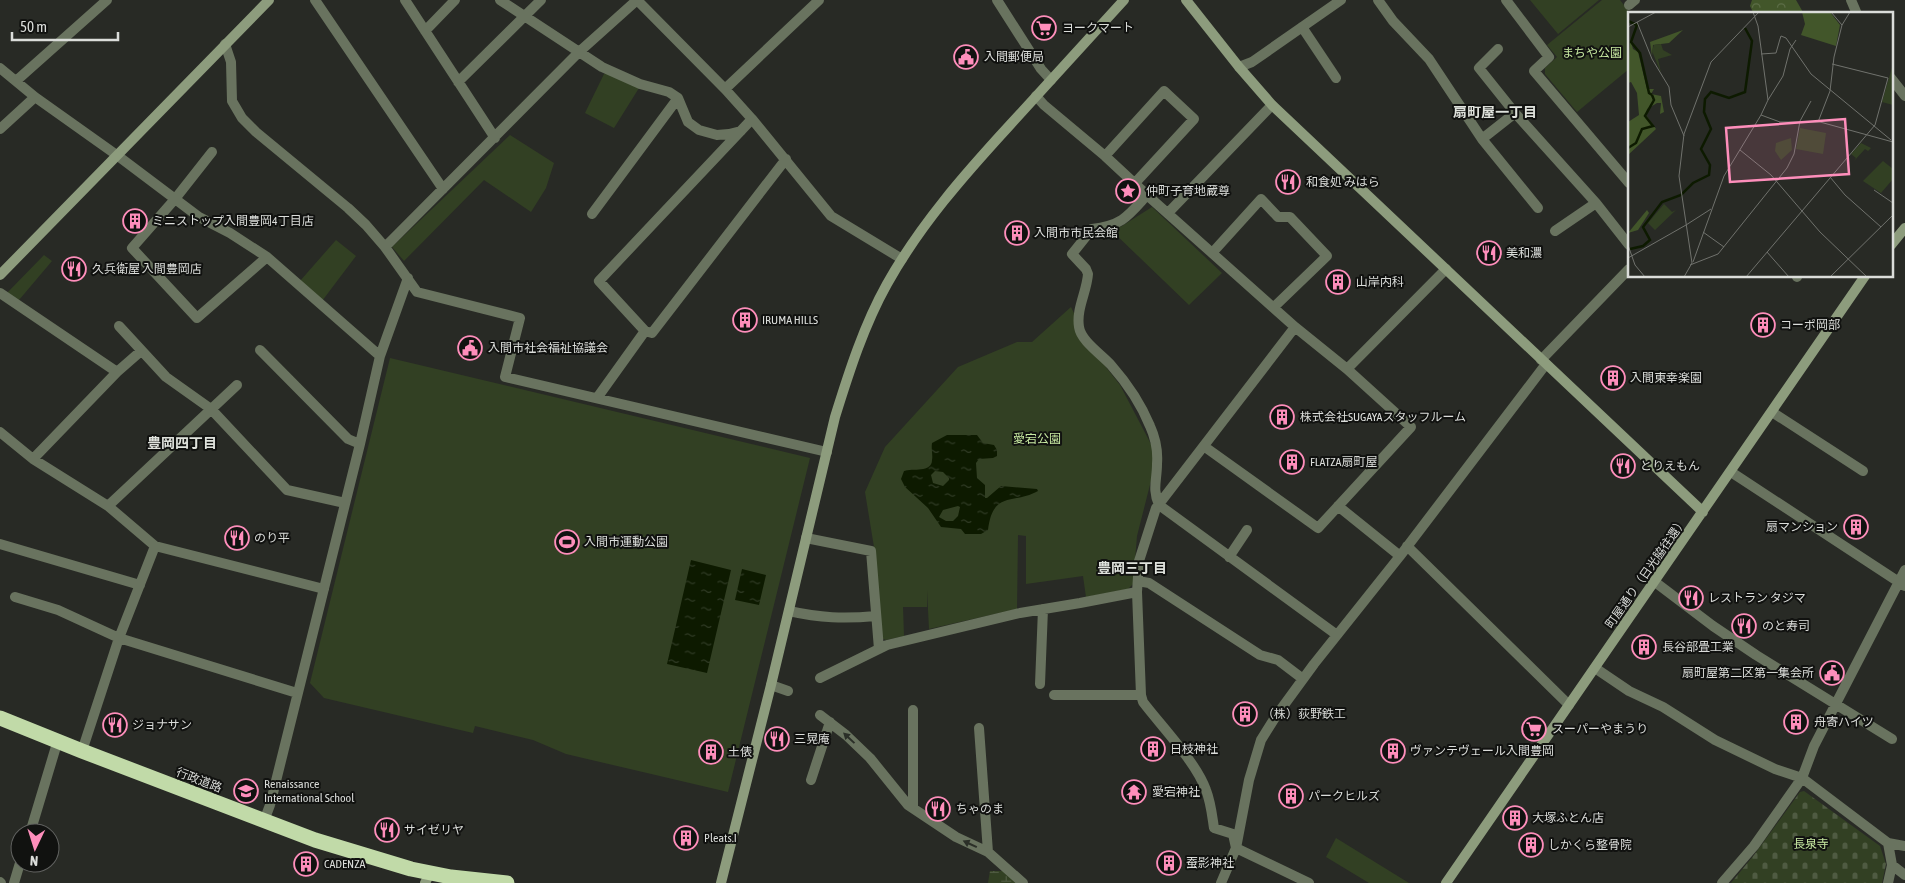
<svg xmlns="http://www.w3.org/2000/svg" width="1905" height="883" font-family="'Asap Condensed','Noto Sans JP',sans-serif">
<style>
.green{fill:#324023}
.forest{fill:url(#forest-crowns)}
.wetland{fill:url(#wetland-marsh)}
.cemetery{fill:url(#cemetery-stones)}
.water{fill:url(#water-ripples);fill-rule:evenodd}
.lines{fill:none;stroke-linecap:round;stroke-linejoin:round}
.street{stroke:#69735f;stroke-width:10}
.secondary{stroke:#8d9c7d;stroke-width:10}
.highway{stroke:#c1daa8;stroke-width:15}
.oneway{fill:#2b2f28}
.labels{text-anchor:middle;stroke-width:4;stroke-linejoin:round;paint-order:stroke}
.poi-label{font-size:12px;fill:#dbddda;stroke:#111210;text-anchor:start}
.park-label{font-size:12px;fill:#c7e9a1;stroke:#111210}
.street-label{font-size:12px;fill:#dbddda;stroke:#111210}
.neighbourhood-label{font-size:14px;font-weight:bold;fill:#dfe2dc;stroke:#111210}
.inset-river{fill:none;stroke:#0d1a00;stroke-width:2.5}
.inset-road{fill:none;stroke:#70726d;stroke-width:1}
.view{fill:#fe8ebb;fill-opacity:0.15;stroke:#fe8ebb;stroke-width:2.5}
.inset-edge{fill:none;stroke:#dbddda;stroke-width:2.5}
</style>
<defs>
<pattern id="forest-crowns" width="20" height="18" patternUnits="userSpaceOnUse" patternTransform="scale(1.25)"><rect width="20" height="18" fill="#42562a"/><path d="M2 6a3 3 0 1 1 6 0M12 15a3 3 0 1 1 6 0" fill="none" stroke="#5d6e48"/></pattern>
<pattern id="wetland-marsh" width="20" height="14" patternUnits="userSpaceOnUse" patternTransform="scale(1.25)"><rect width="20" height="14" fill="#324023"/><path d="M1 5h8M5 5V1M11 12h8M15 12V8" fill="none" stroke="#4f5b42"/></pattern>
<pattern id="cemetery-stones" width="16" height="16" patternUnits="userSpaceOnUse" patternTransform="scale(1.25)"><rect width="16" height="16" fill="#324023"/><path d="M2 7V4a2 2 0 0 1 4 0v3zM10 15v-3a2 2 0 0 1 4 0v3z" fill="#4f5b42"/></pattern>
<pattern id="water-ripples" width="26" height="14" patternUnits="userSpaceOnUse" patternTransform="scale(1.25)"><rect width="26" height="14" fill="#0d1a00"/><path d="M2 4q2-2 4 0t4 0M15 11q2-2 4 0t4 0" fill="none" stroke="#303b25"/></pattern>
</defs>
<rect width="100%" height="100%" fill="#282a25"/>
<path class="green" d="M1530,0H1599L1558,34Z
M1602,0H1620L1631,14H1629V69L1577,112L1545,74V68L1557,57L1547,45Z
M608,73L639,88L614,128L585,113L604,74Z
M510,135L554,163L546,188L531,212L484,180L404,261L392,247Z
M1152,207L1222,273L1189,305L1111,230L1122,226Z
M336,240L356,256L322,301L300,281Z
M44,255L52,261L19,300L7,293Z
M1071,307L1091,348L1120,385L1152,446L1154,469L1137,536L1133,584L1128,589L1086,597L1083,576L1026,584V536L1018,535L1017,609L929,629L927,590V607H903L904,636L886,640L881,638L874,547L865,492L885,447L958,367L1017,342H1032Z
M390,358L810,458L728,792L566,754L533,740L475,726L473,733L324,698L310,683Z
M1336,838L1409,883H1369L1326,857Z"/>
<path class="forest" d="M1752,0H1796L1804,14H1754L1750,6Z"/>
<path class="wetland" d="M990,871H1003L1017,883H988Z"/>
<path class="cemetery" d="M1804,791L1880,846L1886,864L1882,883H1731L1754,855L1800,792Z"/>
<path class="water" d="M947,435H977L983,443L994,445L997,450V456L993,458L979,459L976,463L977,478L985,485V498H987L1001,486L1037,489L1038,491C1013,505 993,490 988,530L981,534H965L961,529L941,527L928,508L905,487L901,479L904,471C912,468 932,473 932,460C933,455 931,449 932,443ZM935,471L943,472L949,478V480L943,486L933,483L931,475ZM958,506L960,507L958,516L953,521H946L939,517L943,510Z
M691,560L731,570L707,673L667,664Z
M742,569L766,575L759,605L735,600Z"/>
<g class="lines">
<path class="street" d="M315,0L443,189
M405,0L495,138
M500,0L602,67L640,84L669,92L678,98L688,122L699,130L717,135L729,134L741,131
M637,0L725,89L752,119L831,216L902,259
M997,0L1041,69L1051,80
M1378,0L1393,21L1429,59L1482,139L1538,208
M1506,0L1549,57L1534,71L1629,183
M1851,0L1857,14
M1629,5L1635,0
M1302,27L1336,78
M425,31L455,0
M225,44L231,62L232,101L242,118L256,132L348,208L366,225L385,247L417,292L520,318L505,377L827,452
M1498,49L1479,68L1515,113L1596,203L1629,245
M1239,67L1252,62L1341,0
M0,68L35,97L118,156L199,217L230,233L267,257L380,356
M1891,78L1905,96
M16,81L107,0
M458,82L541,0
M725,89L819,0
M1036,96L1044,105L1105,156L1147,195C1128,216 1123,225 1092,229L1072,254L1086,269L1088,274C1087,291 1076,309 1079,327C1081,341 1101,354 1111,365C1126,382 1141,404 1150,426C1155,437 1158,451 1157,464C1157,480 1152,489 1159,505L1337,635
M0,129L35,97
M1482,139L1515,113
M212,152L175,199L132,248L197,318L267,257
M1105,156L1164,91L1194,119L1135,183
M1147,195L1295,327
M1168,213L1272,105
M592,214L678,98
M1555,231L1596,203
M385,247L579,52L637,0
M1213,252L1261,199L1278,217H1290L1327,256L1274,307
M1797,276V277
M0,293L117,372
M119,326L166,377L211,409L287,490L345,503
M645,331L599,281L752,119
M260,350L348,439L360,444
M1541,360L1629,269
M1347,369L1446,269
M237,385L108,506L155,546L324,589
M597,398L645,331L652,333L786,159
M1772,412L1863,471
M0,432L33,459L108,506
M1205,447L1318,528L1411,427L1347,369L1295,327L1156,508L1139,561L1137,592L1141,695L1143,702C1162,727 1196,762 1206,790C1211,803 1212,815 1214,828L1233,834L1236,848
M33,459L117,372L141,351
M1731,472L1905,586
M1338,506L1400,556
M806,538L871,551L879,649
M0,544L140,585
M1407,546L1569,705
M1229,557L1247,530
M1138,581L1149,583L1260,655L1278,660L1303,679
M1655,582L1713,626L1756,655L1892,739
M15,597L58,610L119,638L297,693
M789,611C820,618 844,619 876,616
M1595,668L1629,691L1663,707L1715,740L1775,769L1802,778L1888,843L1905,846
M820,678L887,645L1020,613L1080,603L1137,592
M1040,684L1043,609
M771,685L788,691
M1054,695H1141
M820,715L846,735L870,758L908,805L956,837L988,852L1023,883
M979,728L988,852
M82,751L119,638L155,546
M811,780L830,722
M913,808V710
M264,821L270,805L360,444L380,356L408,278
M30,833L58,740
M1236,848L1309,883
M1892,865L1905,875
M0,882L1,883
M14,883L20,863
M1221,883L1236,848L1249,780L1261,740L1276,716L1314,664L1400,556L1546,364
M1722,883L1754,846L1802,778L1814,746L1905,570
M1888,883L1892,865L1888,843"/>
<path class="secondary" d="M1186,0L1239,67L1272,105L1703,512
M1891,245L1905,228
M0,275L269,0
M425,883L430,873
M721,883L771,685L835,417C849,372 864,325 887,284C920,225 964,175 1009,126C1047,84 1086,42 1124,0
M1446,883L1865,276"/>
<path class="highway" d="M0,718L82,751L315,840L411,869L451,877L507,883"/>
</g>
<defs><path id="oneway-solid" d="M-6-.8H1V-3.2L6.5 0L1 3.2V.8H-6Z" transform="scale(1.25)"/></defs>
<g class="oneway">
<use href="#oneway-solid" transform="translate(849 738) rotate(-137)"/>
<use href="#oneway-solid" transform="translate(970 844) rotate(-155)"/>
</g>
<defs>
<g id="supermarket-ring" transform="scale(1.25)"><circle r="9.5" fill="#111210" stroke="#fe8ebb" stroke-width="1.5"/><path d="M-6-5.5h2.5l.6 2H6L4.5 2H-2.5L-4.4-4H-6ZM-1.5 3.2a1.3 1.3 0 1 0 .1 0ZM3 3.2a1.3 1.3 0 1 0 .1 0Z" fill="#fe8ebb"/></g>
<g id="civic-ring" transform="scale(1.25)"><circle r="9.5" fill="#111210" stroke="#fe8ebb" stroke-width="1.5"/><path d="M-.6-6.5H3V-4.5H.6V-3L4-1V1h2V6H-6V1h2V-1L-.6-3ZM-1.2 2.5V6h2.4V2.5Z" fill="#fe8ebb"/></g>
<g id="restaurant-ring" transform="scale(1.25)"><circle r="9.5" fill="#111210" stroke="#fe8ebb" stroke-width="1.5"/><path d="M-5-6h1v4h1v-4h1v4h1v-4h1v5L-1.5 .5V6h-2V.5L-5-1ZM5-6V6H3V1.5H1.5Q1.5-4 5-6Z" fill="#fe8ebb"/></g>
<g id="sight-ring" transform="scale(1.25)"><circle r="9.5" fill="#111210" stroke="#fe8ebb" stroke-width="1.5"/><path d="M0-6L1.8-2.2L6-1.7L2.9 1.2L3.7 5.4L0 3.3L-3.7 5.4L-2.9 1.2L-6-1.7L-1.8-2.2Z" fill="#fe8ebb"/></g>
<g id="building-ring" transform="scale(1.25)"><circle r="9.5" fill="#111210" stroke="#fe8ebb" stroke-width="1.5"/><path d="M-4-6H4V6H1V3H-1V6H-4ZM-2.5-4.3h1.7v1.8h-1.7ZM.8-4.3h1.7v1.8H.8ZM-2.5-1h1.7V.8h-1.7ZM.8-1h1.7V.8H.8Z" fill="#fe8ebb"/></g>
<g id="stadium-ring" transform="scale(1.25)"><circle r="9.5" fill="#111210" stroke="#fe8ebb" stroke-width="1.5"/><path d="M0-5a6.5 5 0 1 0 0 10a6.5 5 0 1 0 0-10ZM-3.5-1.8h7v3.6h-7Z" fill="#fe8ebb"/></g>
<g id="university-ring" transform="scale(1.25)"><circle r="9.5" fill="#111210" stroke="#fe8ebb" stroke-width="1.5"/><path d="M0-5L7-2L0 1L-7-2ZM-4 1L0 2.5L4 1V4Q0 6-4 4Z" fill="#fe8ebb"/></g>
<g id="temple-ring" transform="scale(1.25)"><circle r="9.5" fill="#111210" stroke="#fe8ebb" stroke-width="1.5"/><path d="M0-6L5-2H3V0L6.5 2.5H4V6H1.5V3h-3V6H-4V2.5H-6.5L-3 0V-2H-5Z" fill="#fe8ebb"/></g>
</defs>
<g fill-rule="evenodd">
<use href="#supermarket-ring" x="1044" y="28"/>
<use href="#civic-ring" x="966" y="57"/>
<use href="#restaurant-ring" x="1288" y="182"/>
<use href="#sight-ring" x="1128" y="191"/>
<use href="#building-ring" x="135" y="221"/>
<use href="#building-ring" x="1017" y="233"/>
<use href="#restaurant-ring" x="1489" y="253"/>
<use href="#restaurant-ring" x="74" y="269"/>
<use href="#building-ring" x="1338" y="282"/>
<use href="#building-ring" x="745" y="320"/>
<use href="#building-ring" x="1763" y="325"/>
<use href="#civic-ring" x="470" y="348"/>
<use href="#building-ring" x="1613" y="378"/>
<use href="#building-ring" x="1282" y="417"/>
<use href="#building-ring" x="1292" y="462"/>
<use href="#restaurant-ring" x="1623" y="466"/>
<use href="#building-ring" x="1856" y="527"/>
<use href="#restaurant-ring" x="237" y="538"/>
<use href="#stadium-ring" x="567" y="542"/>
<use href="#restaurant-ring" x="1691" y="598"/>
<use href="#restaurant-ring" x="1744" y="626"/>
<use href="#building-ring" x="1644" y="647"/>
<use href="#civic-ring" x="1832" y="673"/>
<use href="#building-ring" x="1245" y="714"/>
<use href="#building-ring" x="1796" y="722"/>
<use href="#restaurant-ring" x="115" y="725"/>
<use href="#supermarket-ring" x="1534" y="729"/>
<use href="#restaurant-ring" x="777" y="739"/>
<use href="#building-ring" x="1153" y="749"/>
<use href="#building-ring" x="1393" y="751"/>
<use href="#building-ring" x="711" y="752"/>
<use href="#university-ring" x="246" y="791"/>
<use href="#temple-ring" x="1134" y="792"/>
<use href="#building-ring" x="1291" y="796"/>
<use href="#restaurant-ring" x="938" y="809"/>
<use href="#building-ring" x="1515" y="818"/>
<use href="#restaurant-ring" x="387" y="830"/>
<use href="#building-ring" x="686" y="838"/>
<use href="#building-ring" x="1531" y="845"/>
<use href="#building-ring" x="1169" y="863"/>
<use href="#building-ring" x="306" y="864"/>
</g>
<g class="labels">
<g class="poi-label">
<text x="1062" y="32">ヨークマート</text>
<text x="984" y="61">入間郵便局</text>
<text x="1306" y="186">和食処 みはら</text>
<text x="1146" y="195">仲町子育地蔵尊</text>
<text x="152" y="225">ミニストップ入間豊岡4丁目店</text>
<text x="1034" y="237">入間市市民会館</text>
<text x="1506" y="257">美和濃</text>
<text x="92" y="273">久兵衛屋 入間豊岡店</text>
<text x="1356" y="286">山岸内科</text>
<text x="762" y="324">IRUMA HILLS</text>
<text x="1780" y="329">コーポ岡部</text>
<text x="488" y="352">入間市社会福祉協議会</text>
<text x="1630" y="382">入間東幸楽園</text>
<text x="1300" y="421">株式会社SUGAYAスタッフルーム</text>
<text x="1310" y="466">FLATZA扇町屋</text>
<text x="1640" y="470">とりえもん</text>
<text x="1838" y="531" text-anchor="end">扇マンション</text>
<text x="254" y="542">のり平</text>
<text x="584" y="546">入間市運動公園</text>
<text x="1708" y="602">レストラン タジマ</text>
<text x="1762" y="630">のと寿司</text>
<text x="1662" y="651">長谷部畳工業</text>
<text x="1814" y="677" text-anchor="end">扇町屋第二区第一集会所</text>
<text x="1262" y="718">（株）荻野鉄工</text>
<text x="1814" y="726">舟寄ハイツ</text>
<text x="132" y="729">ジョナサン</text>
<text x="1552" y="733">スーパーやまうり</text>
<text x="794" y="743">三晃庵</text>
<text x="1170" y="753">日枝神社</text>
<text x="1410" y="755">ヴァンテヴェール入間豊岡</text>
<text x="728" y="756">土俵</text>
<text x="264" y="788">Renaissance<tspan x="264" dy="14">International School</tspan></text>
<text x="1152" y="796">愛宕神社</text>
<text x="1308" y="800">パークヒルズ</text>
<text x="956" y="813">ちゃのま</text>
<text x="1532" y="822">大塚ふとん店</text>
<text x="404" y="834">サイゼリヤ</text>
<text x="704" y="842">Pleats.I</text>
<text x="1548" y="849">しかくら整骨院</text>
<text x="1186" y="867">蚕影神社</text>
<text x="324" y="868">CADENZA</text>
</g>
<g class="park-label">
<text x="1592" y="57">まちや公園</text>
<text x="1037" y="443">愛宕公園</text>
<text x="1811" y="848">長泉寺</text>
</g>
<g class="street-label">
<text transform="translate(1646 573) rotate(-55)" y="4">町屋通り（日光脇往還）</text>
<text transform="translate(199 780) rotate(21)" y="4">行政道路</text>
</g>
<g class="neighbourhood-label">
<text x="1495" y="117">扇町屋一丁目</text>
<text x="182" y="448">豊岡四丁目</text>
<text x="1132" y="573">豊岡三丁目</text>
</g>
</g>
<g transform="translate(1628 12)">
<rect width="265" height="265" fill="#282a25"/>
<path d="M265,52V93L254,90ZM172,116L198,121L195,142L168,137ZM163,126L164,138L153,148L147,139L148,131ZM233,131L243,136L240,139L237,137L226,149L228,146L223,142ZM255,149L265,157V167L253,181L235,169ZM36,192L44,200L48,198L27,218L20,211Z" fill="#324023"/>
<path d="M174,0H202L212,13L208,34L173,23L177,12ZM55,18L41,31L25,33L24,44L22,30ZM2,27L5,37L10,40L19,77H26L23,82L33,84L36,100L32,102L33,91H29L19,97L18,103L28,117L0,143V110L11,103L9,81L3,70L0,71ZM19,198L21,201L10,218L0,221Z" fill="#42562a"/>
<path d="M33,32L35,38L44,43L30,47L33,61L24,39L26,33Z" fill="#324023"/>
<path class="inset-river" d="M0,9L9,13L3,30L12,41L21,81L24,83M0,136L8,131L14,117L25,114L17,104L26,88L24,83M2,237L15,234L22,228L15,215L34,190L53,183L65,171L81,163L82,153L73,137L83,117L76,100L77,87L83,80L101,86L117,80L124,29L117,16"/>
<path class="inset-road" d="M125,0L130,14L140,88L133,103L152,110H192L265,130M203,0L214,13M9,10L24,47L41,75L43,93L56,124M0,15L28,0M152,27L153,24L158,26L183,62L263,128M133,42L148,41L152,27M140,88L155,64L162,37L168,28M190,110L202,79L206,45L214,13L222,0M112,138L143,163L192,220L239,265M202,165L217,183L253,215M246,178L265,191M58,213L83,197M75,220L96,235M0,233L7,253L17,265M139,240L161,265M0,246L58,213M65,250L96,164L133,103M62,253L90,242L159,156L166,142L172,109L183,89M56,265L64,251L51,164L56,122L83,50L131,0M118,265L247,113L260,66L204,52M202,265L265,203"/>
<path class="view" d="M217,107L221,162L102,170L98,116Z"/>
<rect width="265" height="265" class="inset-edge"/>
</g>
<g transform="translate(35 848) rotate(184)"><circle r="24" fill="#111210" stroke="#626361"/>
<path d="M0-4L9 19L0 12L-9 19Z" fill="#fe8ebb"/>
<text y="-8" font-size="14" font-weight="bold" text-anchor="middle" fill="#dbddda">N</text>
</g>
<path d="M12 32v8h106v-8" fill="none" stroke="#dbddda" stroke-width="2.5"/>
<text x="20" y="32" font-size="15" fill="#dbddda" stroke="#111210" stroke-width="4" paint-order="stroke">50 m</text>
</svg>
